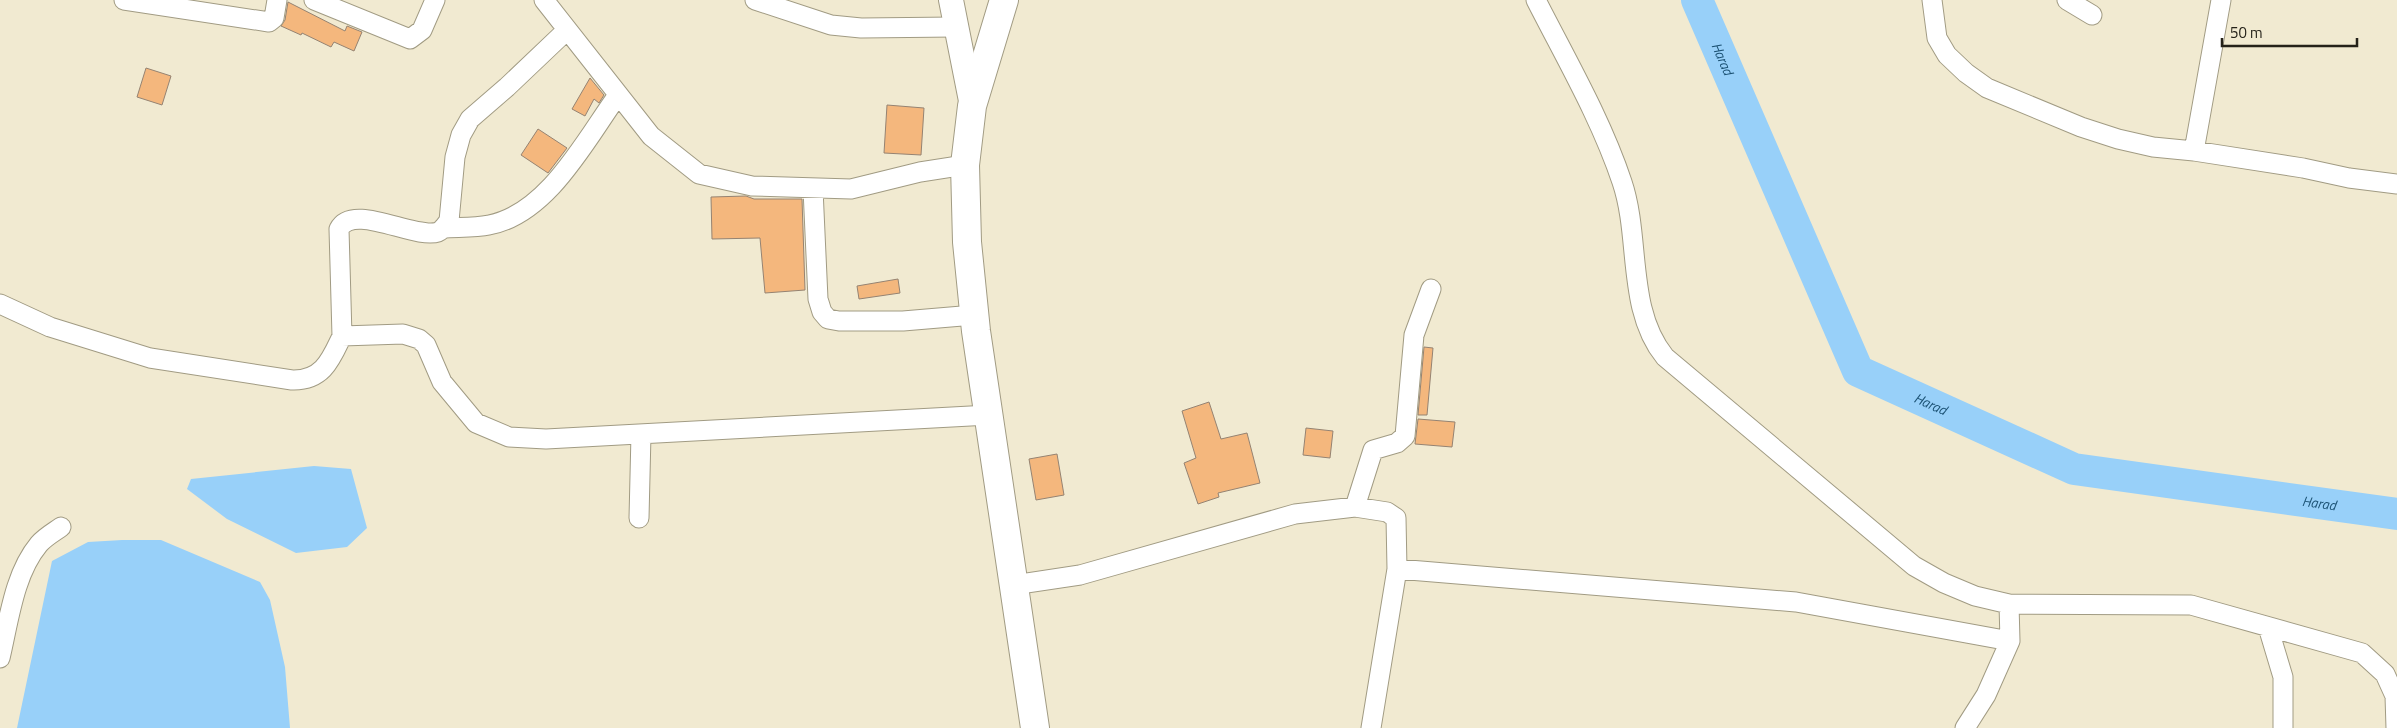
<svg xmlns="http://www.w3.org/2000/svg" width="2397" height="728" font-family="'Titillium Web',sans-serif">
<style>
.water{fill:#98d0f9}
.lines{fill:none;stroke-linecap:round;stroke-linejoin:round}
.river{stroke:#98d0f9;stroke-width:32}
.building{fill:#f4b77d;stroke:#958372}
.minor-casing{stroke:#a19b83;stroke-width:21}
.tertiary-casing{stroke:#a19b83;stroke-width:26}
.primary-casing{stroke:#a19b83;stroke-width:30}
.minor{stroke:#fff;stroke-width:19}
.tertiary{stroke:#fff;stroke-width:24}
.primary{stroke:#fff;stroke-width:28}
.labels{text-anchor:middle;stroke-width:4;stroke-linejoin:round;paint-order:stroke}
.water-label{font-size:14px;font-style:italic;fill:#1b5173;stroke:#f1ead1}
</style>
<rect width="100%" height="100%" fill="#f1ead1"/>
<path class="water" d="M314,466L351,469L367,528L347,547L296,553L227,519L187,489L191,479Z
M122,540H161L260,582L270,600L285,667L290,728H17L52,561L88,542Z"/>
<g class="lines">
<path class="river" id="s1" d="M1697,0L1858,371L2074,469L2397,514"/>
</g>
<path class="building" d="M288,2L345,31L347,26L362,32L354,51L334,42L331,47L302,33L301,35L281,26L285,20Z
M146,68L171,76L162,105L137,97Z
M590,78L604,95L599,103L594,99L585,116L572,109Z
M887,105L924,108L921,155L884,153Z
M538,129L567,148L548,173L521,155Z
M746,196L754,199H802L805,290L765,293L760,238L712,239L711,197Z
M898,279L900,293L859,299L857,286Z
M1424,347L1433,348L1427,415H1418Z
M1209,402L1221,439L1247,433L1260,483L1218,493L1219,497L1198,504L1184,463L1196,458L1182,411Z
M1418,419L1455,422L1452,447L1415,444Z
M1306,428L1333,431L1330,458L1303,455Z
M1057,454L1064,495L1036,500L1029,459Z"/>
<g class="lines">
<g class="minor-casing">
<path id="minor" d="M124,0L269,22L274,18L277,0
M314,0L410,39L422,30L435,0
M544,0L651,136L699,174L752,186L851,189L920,172L965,165
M755,0L831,25L861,28L955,27
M1536,0C1566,59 1601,119 1622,182C1641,238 1626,309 1665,357L1914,566L1944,583L1975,596L2009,604L2191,605L2362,653L2385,674L2395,696L2396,728
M1932,0L1937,38L1947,55L1966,73L1987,88L2081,127L2118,139L2153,147L2194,151L2303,168L2349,178L2397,184
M2067,0L2092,15
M2194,151L2221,0
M813,189L818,299L822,312L828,319L839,321H903L974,315
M443,228C458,227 475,228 489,225C548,214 586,139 618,95
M0,304L50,327L150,358L292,380C323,381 331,359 342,336L403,334L419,339L426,345L442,382L476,423L509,437L546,439L989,415
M342,336L339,229C353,202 415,240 438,232C443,230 446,224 449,221L455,157L461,135L470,119L507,87L567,30
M1355,507L1373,450L1397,443L1405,436L1414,335L1431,289
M639,518L641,434
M1397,569L1796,602L2010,641
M1014,585L1080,575L1295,514L1355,507L1387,512L1396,518L1397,569L1371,728
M2268,627L2283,677V728
M0,658C9,620 14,574 39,544C45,537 54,532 61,527
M1965,728L1986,695L2010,641L2009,604"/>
</g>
<g class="tertiary-casing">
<path id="tertiary" d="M951,0L972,106"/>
</g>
<g class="primary-casing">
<path id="primary" d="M1004,0L972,106L965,165L967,242L976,331L1035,728"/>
</g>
<use href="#minor" class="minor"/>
<use href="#tertiary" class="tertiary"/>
<use href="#primary" class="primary"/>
</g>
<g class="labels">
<g class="water-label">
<text dy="5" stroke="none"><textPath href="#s1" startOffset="64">Harad</textPath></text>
<text dy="5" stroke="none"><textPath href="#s1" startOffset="484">Harad</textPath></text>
<text dy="5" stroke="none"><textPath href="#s1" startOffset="889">Harad</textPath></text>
</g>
</g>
<path d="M2222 38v8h135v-8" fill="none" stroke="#252219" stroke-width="2.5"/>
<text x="2230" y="38" font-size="15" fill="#252219" stroke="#f1ead1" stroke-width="4" paint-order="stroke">50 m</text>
</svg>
